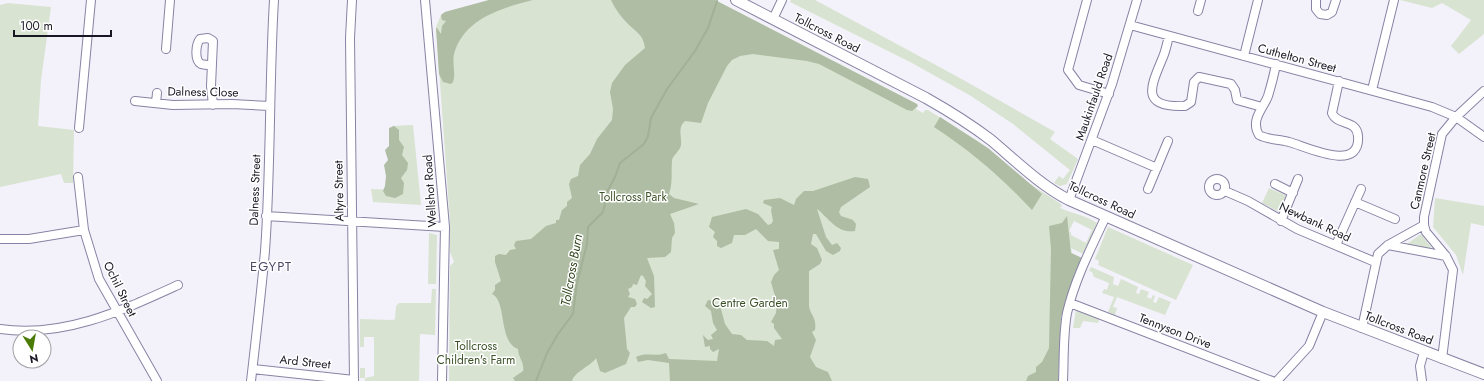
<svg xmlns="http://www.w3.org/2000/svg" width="1484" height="381" font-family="Jost,sans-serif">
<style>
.green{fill:#d8e3d1;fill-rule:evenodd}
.forest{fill:#aebda3}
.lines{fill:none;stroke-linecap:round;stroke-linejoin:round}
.stream{stroke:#a1b096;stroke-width:2}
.minor-casing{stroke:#8783a4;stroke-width:10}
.tertiary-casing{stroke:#8783a4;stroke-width:12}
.minor{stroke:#fff;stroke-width:8}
.tertiary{stroke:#fff;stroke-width:10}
.labels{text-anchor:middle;stroke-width:3;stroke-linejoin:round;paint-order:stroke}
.street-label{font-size:12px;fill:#181723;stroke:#fff}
.park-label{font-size:12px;fill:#3b5127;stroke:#fff}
.neighbourhood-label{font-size:13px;letter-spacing:1px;fill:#4c4866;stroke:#fff}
.water-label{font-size:13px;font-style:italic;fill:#32481e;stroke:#fff}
</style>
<rect width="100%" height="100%" fill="#f3f2fa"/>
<path class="green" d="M489,0H715L917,104L916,109L923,113L925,110H928L979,142L1027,182L1061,204L1062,207H1060V208C1073,214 1085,215 1097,223L1083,254L1071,248L1072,253L1082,258L1061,317L1058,381H449L450,266L454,262L450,252V221L436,27L441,15L445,12ZM1074,221L1092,230L1086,243L1071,235V232L1069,231Z
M791,0H815L958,77L1055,132L1050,139L1078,159L1067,184L1060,186L1054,183L1059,176L1063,179L1070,170L1013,124L971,96L912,63L790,2Z
M1400,0H1484V34L1459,54L1451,46L1471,20L1442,3L1432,8Z
M8,3L51,7L41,80L38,126L74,130L73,183H64L61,174L0,187V5Z
M413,125L421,205L373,202L371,189L396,190L392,126Z
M1269,188L1285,195L1286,198L1279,212L1262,203Z
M1435,198L1484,206V226L1471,223L1463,275L1456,255L1433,227Z
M1108,227L1193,265L1176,300L1098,265L1099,261L1095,259Z
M429,233L437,235L436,284H428Z
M1421,234L1431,247V249L1407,244Z
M1091,267L1114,277L1113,284L1118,286L1121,279L1138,287L1136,293L1139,294L1141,289L1149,292L1147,297L1151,299L1153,295L1155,296L1153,302L1156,303L1159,297L1171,302L1165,315L1117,297L1113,307L1117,308L1115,315L1108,312L1114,297L1102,293L1104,289L1107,290L1109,283L1094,277L1092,272L1089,271Z
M432,289H436L435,335L420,334L419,381H360H365V378H360V368H365V378L374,376V337H364V347H360V319L393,320L395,319L396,306L399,303H431Z
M1076,310L1099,319L1098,323L1083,321L1080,328H1073Z"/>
<path class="forest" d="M489,0H533C502,8 464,18 454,54C452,63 456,73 453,82L451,84L443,82L439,74L436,28H437L441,34L442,26L446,21L442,20L441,15L445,12Z
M611,0H715L917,104L918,106L912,111L907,110L819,64L807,61L753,54L740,56L732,60L727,66L708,103L701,123L685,121C677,128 682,136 681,145C680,151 673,155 672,160C671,172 673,183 669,194L674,198L699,204L670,214L674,223L675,233L672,238L671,252L665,257L647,258L654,276L655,307L651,308L642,302L644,298L647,299L652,294L645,286L646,281L643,276L641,275L637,285L633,284L632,287L628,289L630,294L628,297L635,299L637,304L635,307H631L624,318L627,349L630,353L626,364L605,373L600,371L596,358C590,367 575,371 572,381H515L513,378L523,371C525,363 518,357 518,349C498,342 507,300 492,294L495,290V285L501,281L495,262V256L499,254L506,255L510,250L516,249L514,245L516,241L531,239L546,226L556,223V220H559L562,210L567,206V202L572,198L569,184L571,179L578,176L580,165L590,154L597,139L612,120L613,109L610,92L612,83L625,65L645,48C643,34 637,33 628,24C621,17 615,9 611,0Z
M940,117L988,148L1042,194L1032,210C1002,178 971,151 934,127Z
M394,126L399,130V140L404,147L402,155L408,163L407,170L401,178L404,183L403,194L395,198L386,196L383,191L385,186L386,176L384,165L388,160L385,150L389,146V128Z
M855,177L868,179L870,187L841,207L839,212L841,216L853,220L856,224L855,231C837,234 829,218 817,209L826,237L832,245L837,243L841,248L840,251L833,255L826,251L816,234H813L811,244L817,248L822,260L820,264L809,271C809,282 809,295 809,306C810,315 817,317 815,330L812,332L816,340L810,357L816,367L828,372L832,381H670L669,363L648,360L638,362L636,357C645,352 656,357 666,353L669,359L717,361L719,349L713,352L710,349V346L705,347L703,335L708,340L713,339L711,335L717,330L713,323L711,311L705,306L708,300L713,301L721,309L725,324L732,334L741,335L747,340L767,341L774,346L775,340L782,339L774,328V324L771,322L776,313L777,303L771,282L774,275L779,270L773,250L779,249V242L768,241L756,229L745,235H734L732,243L721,248L717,246V241L713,237L715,232L709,227L712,217L746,209L758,214L768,225L771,224L773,221L771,210L772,207L763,203L764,200L780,198L794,205L796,199L804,191H813Z
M1067,216L1071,253L1082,258L1061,317L1058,381H1026L1028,376L1036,372V367L1042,362L1049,348L1051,249L1049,226L1062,223Z"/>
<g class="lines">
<path class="stream" d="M536,381L547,353L558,334L573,314L577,283L587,244L588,227L603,212L608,190L615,177L620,163L644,144L648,136L651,118L667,89L695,51L708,28L717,1"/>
<g class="minor-casing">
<path id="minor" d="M352,0L350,38L354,381
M425,0L445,227L442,381
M1087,0L1068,70L1079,85L1109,94
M1316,0V9L1320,14L1327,15L1332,12L1336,0
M1198,11L1201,0
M773,19L782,0
M1130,25L1432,107L1456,117L1484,137
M1169,36C1167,43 1166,50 1163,57C1151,86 1139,108 1185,106L1191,102L1194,82L1199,77L1231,84L1235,90L1237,100L1262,107
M166,49L170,0
M1244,56L1258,0
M1276,64C1274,75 1271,86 1268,96C1263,109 1250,120 1259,135C1268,140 1279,139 1289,142C1305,146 1361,174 1358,136C1357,119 1337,126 1332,113L1339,81
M212,65C209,65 204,65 201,64C194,60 196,44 200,39L208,38L213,41L211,86L213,105
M1372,90L1394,0
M135,101L173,105L232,104L270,106
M156,103L157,93
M79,128L91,0
M1092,140L1157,168
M78,177L84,230L99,279L157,381
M1209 187a8 8 0 1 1 16 0a8 8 0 1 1-16 0Z
M1275,184L1293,193
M1148,189L1168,141
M1225,191L1248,201L1297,229L1375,262
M1069,200L1112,84L1137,0
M1355,202L1395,219
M266,216L445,227
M1281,221L1298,179
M0,239H29L84,230
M1336,245L1361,189
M1388,245L1446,256
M1070,303L1272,381
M1362,328L1378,254L1388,245L1424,225
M0,329C64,338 121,311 178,285
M1442,359L1453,270L1446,256L1426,232L1424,225V217L1442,134L1456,117L1484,91
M253,369L354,380
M251,381C256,338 261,295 265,251C271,168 269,84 274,0
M1063,381C1064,359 1063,335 1067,313C1075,279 1091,248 1106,216
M1277,381L1309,346L1323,312
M1422,381L1420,366L1424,352"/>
</g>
<g class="tertiary-casing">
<path id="tertiary" d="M736,0L926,98C949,111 970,124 991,140C1016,161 1040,185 1069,200L1323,312L1484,374"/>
</g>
<use href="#minor" class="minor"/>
<use href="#tertiary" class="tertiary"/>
</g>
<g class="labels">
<g class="street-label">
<text transform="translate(827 33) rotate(27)" y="4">Tollcross Road</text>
<text transform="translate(1297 58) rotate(15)" y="4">Cuthelton Street</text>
<text transform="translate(203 92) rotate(1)" y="4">Dalness Close</text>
<text transform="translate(1094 97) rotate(-71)" y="4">Maukinfauld Road</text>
<text transform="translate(1423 171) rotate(-77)" y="4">Canmore Street</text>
<text transform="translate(255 190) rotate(-88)" y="4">Dalness Street</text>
<text transform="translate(339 191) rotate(-91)" y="4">Altyre Street</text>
<text transform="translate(430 191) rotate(-94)" y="4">Wellshot Road</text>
<text transform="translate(1102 200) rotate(25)" y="4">Tollcross Road</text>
<text transform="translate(1315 222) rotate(25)" y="4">Newbank Road</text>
<text transform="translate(120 289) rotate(64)" y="4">Ochil Street</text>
<text transform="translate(1399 328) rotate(21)" y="4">Tollcross Road</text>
<text transform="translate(1175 331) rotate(21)" y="4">Tennyson Drive</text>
<text transform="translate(305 362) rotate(6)" y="4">Ard Street</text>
</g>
<g class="park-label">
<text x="633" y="201">Tollcross Park</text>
<text x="750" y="307">Centre Garden</text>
<text x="476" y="350">Tollcross<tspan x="476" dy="14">Children's Farm</tspan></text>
</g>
<g class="neighbourhood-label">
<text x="271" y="271">EGYPT</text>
</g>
<g class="water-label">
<text transform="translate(571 270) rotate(-80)" y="5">Tollcross Burn</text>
</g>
</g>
<g transform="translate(32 349) rotate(169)"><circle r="19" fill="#ffffff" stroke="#a3a2a7"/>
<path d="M0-3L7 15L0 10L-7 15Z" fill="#4a7b05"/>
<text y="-6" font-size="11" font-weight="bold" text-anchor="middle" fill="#181723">N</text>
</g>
<path d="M14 30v6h97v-6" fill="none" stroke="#181723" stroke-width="2"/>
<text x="20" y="30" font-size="12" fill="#181723" stroke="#ffffff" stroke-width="3" paint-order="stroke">100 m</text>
</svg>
